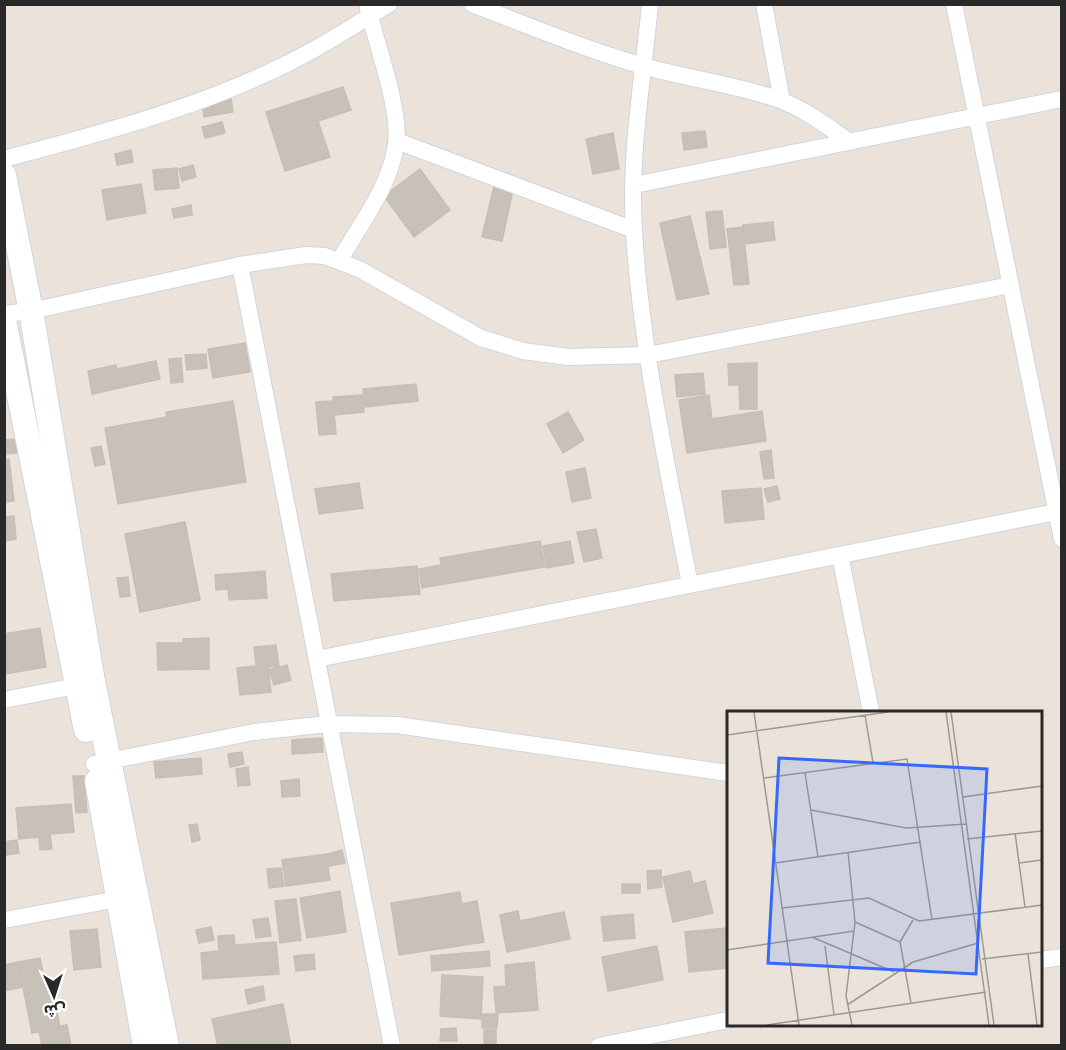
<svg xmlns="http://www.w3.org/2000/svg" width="1066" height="1050" font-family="'Exo 2','Noto Sans Arabic',sans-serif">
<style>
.building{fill:#c7c1b9;stroke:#c7beb4;stroke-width:1.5}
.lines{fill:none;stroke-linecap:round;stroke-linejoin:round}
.street-casing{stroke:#cfd4e2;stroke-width:18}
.secondary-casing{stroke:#cfd4e2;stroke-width:26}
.street{stroke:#fff;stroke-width:16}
.secondary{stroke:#fff;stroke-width:24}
.inset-road{fill:none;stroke:#9d9993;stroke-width:1.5}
.view{fill:#3569fd;fill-opacity:0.15;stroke:#3569fd;stroke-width:3}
.inset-edge{fill:none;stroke:#292929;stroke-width:3}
</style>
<rect width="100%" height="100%" fill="#ebe3da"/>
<path class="building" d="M343,87L351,110L318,121L330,157L285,171L266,112Z
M231,98L233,112L204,117L202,102Z
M222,122L225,133L205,138L202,127Z
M705,131L707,147L684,150L682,133Z
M613,133L619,169L593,174L586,139Z
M131,150L133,162L117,165L115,154Z
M193,165L196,177L182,181L179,169Z
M177,168L179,188L155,190L153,170Z
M420,169L450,210L414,237L384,196Z
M141,184L146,213L107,220L102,190Z
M494,186L513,190L502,241L482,237Z
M191,205L192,215L174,218L172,209Z
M722,211L726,247L710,249L706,212Z
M690,216L709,294L677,300L660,223Z
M773,222L775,240L745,244L743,225Z
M743,227L749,284L734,285L727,229Z
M245,343L250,372L213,378L208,349Z
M206,354L207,368L187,370L185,355Z
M181,358L183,382L171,383L169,359Z
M156,361L160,379L92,394L88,371L116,365L117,369Z
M757,363V409H740L739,385H729L728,364Z
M703,373L705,394L677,397L675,375Z
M416,384L418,401L365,407L363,389Z
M362,395L364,412L335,415L333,397Z
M709,395L712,419L762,411L766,441L687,453L679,400Z
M233,401L246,482L118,504L105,428L167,417L166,412Z
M333,401L336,434L319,435L316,402Z
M568,412L584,440L563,453L547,424Z
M16,439L17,453L4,454V440Z
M101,446L105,464L95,466L91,448Z
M771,450L774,478L764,479L760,452Z
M9,459L14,501L4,502V460Z
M585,468L591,498L572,502L566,472Z
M359,483L363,508L319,514L315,489Z
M777,486L780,499L768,502L764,489Z
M761,488L764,519L725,523L722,491Z
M14,516L16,539L4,541V517Z
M185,522L200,600L140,612L125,534Z
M596,529L602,558L584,562L577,532Z
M540,541L545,567L422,588L419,569L441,565L440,558Z
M570,541L574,563L547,568L543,546Z
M417,566L420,594L334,601L331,574Z
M265,571L267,598L229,600L228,589L216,590L215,575Z
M128,577L130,596L120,597L117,578Z
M40,628L46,667L4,674V634Z
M209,638V669L158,670L157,643H183V639Z
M276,645L279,666L268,667L271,692L240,695L237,668L256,666L254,647Z
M287,665L291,680L274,685L269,670Z
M322,738L323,752L292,754V740Z
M242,752L244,764L230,767L228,754Z
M201,758L202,774L156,778L154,762Z
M248,767L250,785L238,786L236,769Z
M73,776H84L87,812L76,813Z
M299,779L300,796L282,797L281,781Z
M71,804L74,832L50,834L52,849L40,850L39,837L19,839L16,808Z
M197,824L200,840L192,842L189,825Z
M17,840L19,853L6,855L4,842Z
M342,850L345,863L329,866L327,854Z
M326,854L330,880L286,886L282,860Z
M281,868L284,886L269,888L267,869Z
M661,870L662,887L648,889L647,871Z
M690,871L693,884L705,881L713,913L673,922L663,877Z
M622,884H640V893H622Z
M340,891L346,932L307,938L300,898Z
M460,892L462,904L477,901L484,942L399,955L391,903Z
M296,899L301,940L280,943L275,901Z
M518,911L520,921L564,912L570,939L507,952L500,915Z
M633,914L635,938L604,941L601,917Z
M268,918L271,936L256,938L253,920Z
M211,927L214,940L199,943L196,930Z
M725,928L728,968L689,972L685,932Z
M97,929L101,967L74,970L70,931Z
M234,935L235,945L276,942L279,974L203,979L201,953L219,951L218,936Z
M657,946L663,980L608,991L602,957Z
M489,951L490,966L432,971L431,956Z
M314,954L315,969L296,971L294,956Z
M40,958L45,983L23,987L18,962Z
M18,962L23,987L4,991V965Z
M534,962L538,1010L496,1013L494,987L506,986L505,965Z
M442,975L483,977L481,1019L440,1016Z
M51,982L60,1027L32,1033L23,987Z
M263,986L265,1000L248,1004L245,990Z
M283,1004L291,1046H218L212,1019Z
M482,1014H498L497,1028H482Z
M67,1025L71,1046H42L39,1031Z
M456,1028L457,1041H440L441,1029Z
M484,1030H496V1044H484Z"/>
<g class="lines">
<g class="street-casing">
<path id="street" d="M472,4C529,26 585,49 643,66C688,79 736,84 780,100C806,110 828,127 850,142
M650,4C643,79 629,156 634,231C641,350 668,468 690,585
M764,4L782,101
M954,4L1062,539
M397,141L634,230
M4,159C97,134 191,110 278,68C316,50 352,27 389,4
M634,185L1062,99
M340,260C360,224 391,185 396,144C401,109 376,44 368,8
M240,265L392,1046
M4,314L31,311L240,265L306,255L325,256L359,269L481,338L523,351L568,357L648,355L1011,285
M840,555L871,712
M317,659L1056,512
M4,700L86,684
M94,764L254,732L328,724L397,725L728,773
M4,920L118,899
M1040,960L1062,957
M599,1046L728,1020"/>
</g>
<g class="secondary-casing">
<path id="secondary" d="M4,175L31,311L93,682L167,1046
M4,320L86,730
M97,781L145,1046"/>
</g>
<use href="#street" class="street"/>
<use href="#secondary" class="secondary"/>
</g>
<g transform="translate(727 711)">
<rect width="315" height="315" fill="#ebe3da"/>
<path class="inset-road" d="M27,1L72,314M219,1L262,314M224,1L267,314M138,4L146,52M0,24L161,1M78,62L91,146M37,67L180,48L205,209M236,86L315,75M84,99L179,117L239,113M288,122L298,196M240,128L315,120M121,141L128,211L119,285L125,314M48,152L194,131M292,152L315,149M55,197L142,187L192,210L315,194M128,211L173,231M85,226L167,261M98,235L107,304M0,239L127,220M301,243L310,314M255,248L315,241M184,292L173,231L186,209M120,294L186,251L251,232M40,314L259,281"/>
<path class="view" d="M52,47L260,58L249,263L41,252Z"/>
<rect width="315" height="315" class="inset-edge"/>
</g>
<rect width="1066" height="1050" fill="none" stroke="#292929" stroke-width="12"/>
<g transform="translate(54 996) rotate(177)" stroke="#ffffff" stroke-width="4.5" paint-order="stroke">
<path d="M0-4.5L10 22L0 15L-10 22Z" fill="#292929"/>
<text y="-9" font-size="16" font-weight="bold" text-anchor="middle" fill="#292929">ش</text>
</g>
</svg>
